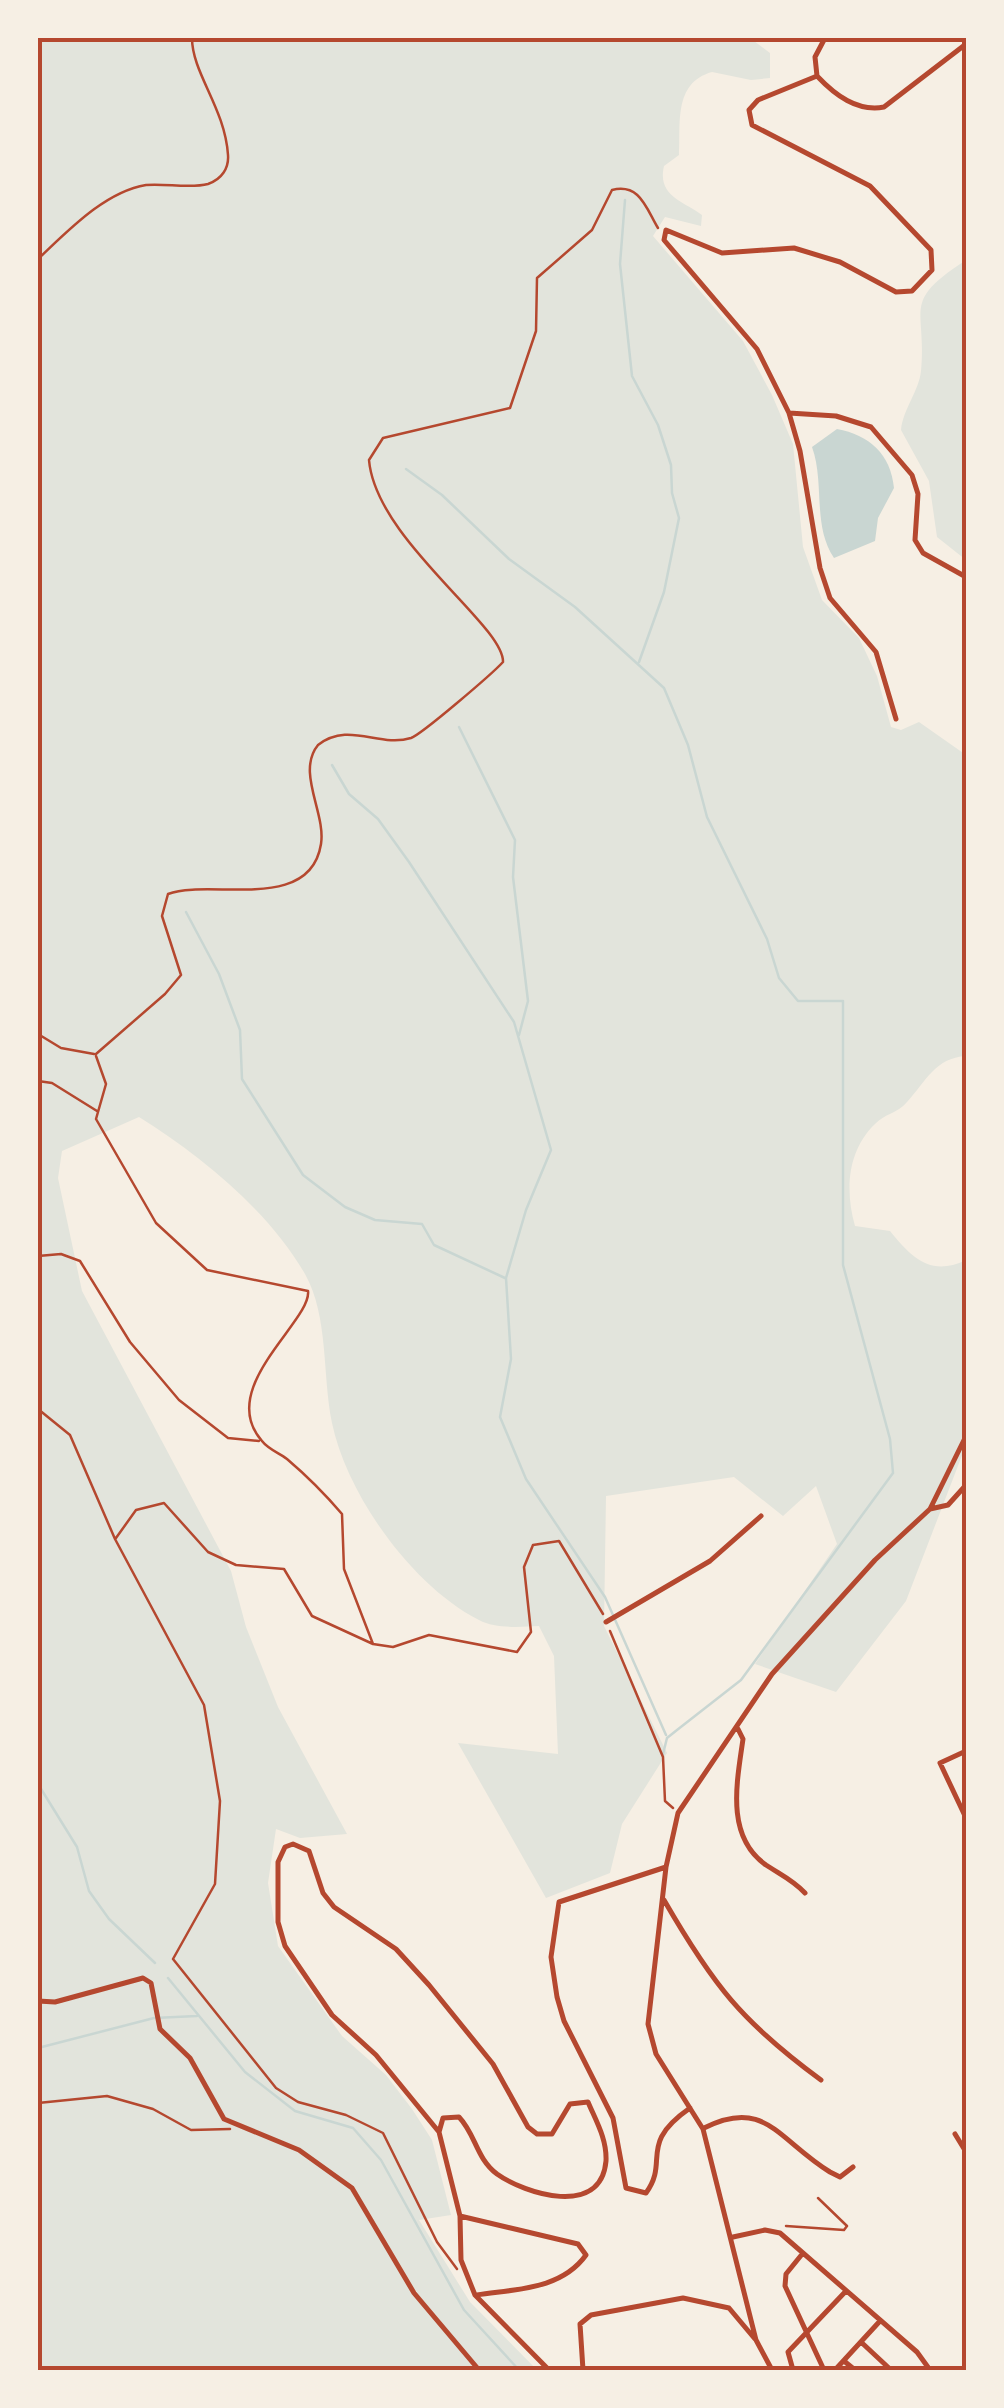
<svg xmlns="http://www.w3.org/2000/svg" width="1004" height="2408" font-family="'Fira Sans Condensed',sans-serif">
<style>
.green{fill:#e2e4dc}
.water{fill:#c9d6d2}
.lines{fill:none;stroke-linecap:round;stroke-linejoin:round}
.stream{stroke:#c9d6d2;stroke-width:2.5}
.path{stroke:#b5482f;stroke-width:2.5}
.minor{stroke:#b5482f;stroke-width:5}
.neatline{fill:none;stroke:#b5482f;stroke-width:4}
</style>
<rect width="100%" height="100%" fill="#f6efe4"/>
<path class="green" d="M38,38H750L770,53V78L751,80L712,72C673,83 681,124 679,155L664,166C657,196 683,201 702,215L701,226L665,217L653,236L743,341L772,395L793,444L803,547L822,600L859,638L877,676L891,727L901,730L919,722L966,755V1056C935,1058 926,1081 907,1102C898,1113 884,1114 875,1124C847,1151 845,1191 855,1226L890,1231C912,1258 931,1277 966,1260V1445L906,1601L836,1692L755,1664L837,1544L816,1486L783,1516L734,1477L606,1496L604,1626L667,1753L622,1824L610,1873L546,1898L458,1743L558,1754L554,1656L539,1626C520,1627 496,1629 479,1620C412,1586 347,1495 332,1423C322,1375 329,1317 305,1274C269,1211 200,1155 139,1117L62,1151L58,1178L82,1291L231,1571L246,1627L278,1707L347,1834L300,1838L276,1829L268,1883L278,1946L342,2036L386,2075L412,2109L432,2140L451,2215L419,2220L470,2302L537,2370H38Z
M966,260V560L937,537L929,481L901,430C903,409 919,391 921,371C927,307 900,303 966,260Z"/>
<path class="water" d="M837,429C869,435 891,454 894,488L878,518L875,541L834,558C812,525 825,483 812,447Z"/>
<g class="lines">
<path class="stream" d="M625,200L620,264L632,376L658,425L671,465L672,493L679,518L664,592L639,662
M406,469L442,495L509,559L575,607L664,688L688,745L707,817L767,939L779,978L798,1001H843V1265L890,1439L893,1473L741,1680L677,1730L667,1738L663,1754
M459,727L515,840L513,877L528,1001L519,1035
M332,765L349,794L378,819L409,862L514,1022L551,1150L526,1210L506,1278L511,1359L500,1417L526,1479L605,1597L666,1735
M186,912L219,974L240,1030L242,1079L303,1175L345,1207L375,1220L422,1224L434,1245L505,1278
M38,1784L77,1847L89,1891L109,1919L155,1963
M168,1978L245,2072L295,2111L353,2128L381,2160L464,2310L519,2370
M38,2048L154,2018L197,2016"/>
<path class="path" d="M38,259C67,232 104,192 146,185C165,183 190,189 208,184C222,179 229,168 228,155C225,108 192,73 192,38
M38,1034L61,1048L94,1054
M96,1054L165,994L181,975L162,916L168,894C209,878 310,914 321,844C326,813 296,772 318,745C349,721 379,748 411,738C422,734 492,674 503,662C504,625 376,540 369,460L383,438L510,408L536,331L537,278L592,230L612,190C640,183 646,208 658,228
M96,1056L106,1084L96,1119L156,1223L207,1270L308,1291C312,1321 215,1388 262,1441C268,1449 279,1453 287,1459C307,1476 325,1494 342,1514L344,1569L373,1644L393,1647L429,1635L517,1652L531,1632L524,1567L533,1545L559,1541L603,1614
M38,1081L52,1083L97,1111
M38,1256L61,1254L80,1261L130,1342L179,1400L228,1438L259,1441
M38,1409L70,1435L115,1539L204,1705L220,1801L215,1884L173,1959L276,2088L298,2102L346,2115L383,2133L437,2242L457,2269
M116,1538L136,1510L164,1503L208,1552L236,1565L284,1569L312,1616L373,1644
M610,1631L663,1757L665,1801L673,1808
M38,2103L107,2096L153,2109L191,2130L230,2129
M786,2226L844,2230L847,2226L818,2198"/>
<path class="minor" d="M825,38L815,57L817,76C835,95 857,112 884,107L966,44
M817,76L758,100L749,110L752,125L870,186L931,250L932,270L912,291L896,292L840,262L794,248L722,253L666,230L664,240L757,349L789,413L836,416L871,427L912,475L918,494L915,540L923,553L966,577
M789,413L800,451L820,568L830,598L876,652L896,719
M930,1509L948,1505L966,1485
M606,1622L710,1561L761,1516
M738,1729L743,1739C737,1782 725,1836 766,1865C781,1875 793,1880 805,1893
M966,1751L940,1763L966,1818
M666,1867L559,1902L551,1957L557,1997L564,2021L613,2118L626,2188L646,2193C670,2160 637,2145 690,2108
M664,1900C713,1985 742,2022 821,2080
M38,2001L55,2002L143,1978L151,1983L160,2029L190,2058L224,2119L299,2150L352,2188L414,2293L479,2370
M704,2128C765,2097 778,2140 830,2172L840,2177L853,2167
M439,2132L443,2118L459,2117C476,2135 476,2158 497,2174C525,2194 601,2218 606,2161C607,2139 596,2121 588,2102L570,2104L552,2134H537L528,2127L493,2064L429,1985L396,1949L334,1907L323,1893L309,1851L293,1844L285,1847L278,1862V1922L285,1946L332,2015L376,2055L439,2132L460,2216L461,2260L475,2295L549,2370
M955,2134L966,2152
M460,2216L578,2244L586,2255C561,2290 515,2289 477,2295
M733,2237L765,2230L780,2233L917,2352L930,2370
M803,2253L786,2274L785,2286L824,2370
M861,2342L891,2370
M844,2361L855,2370
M583,2370L580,2324L591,2315L683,2298L729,2308L755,2339
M772,2370L756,2340L703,2129L656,2054L648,2024L666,1867L678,1813L772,1674L875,1560L930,1509L966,1436
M793,2370L788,2352L846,2291
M835,2370L880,2321
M963,2370L966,2367"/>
</g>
<rect width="1004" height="2408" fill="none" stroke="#f6efe4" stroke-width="80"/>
<rect x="40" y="40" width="924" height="2328" class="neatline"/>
</svg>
